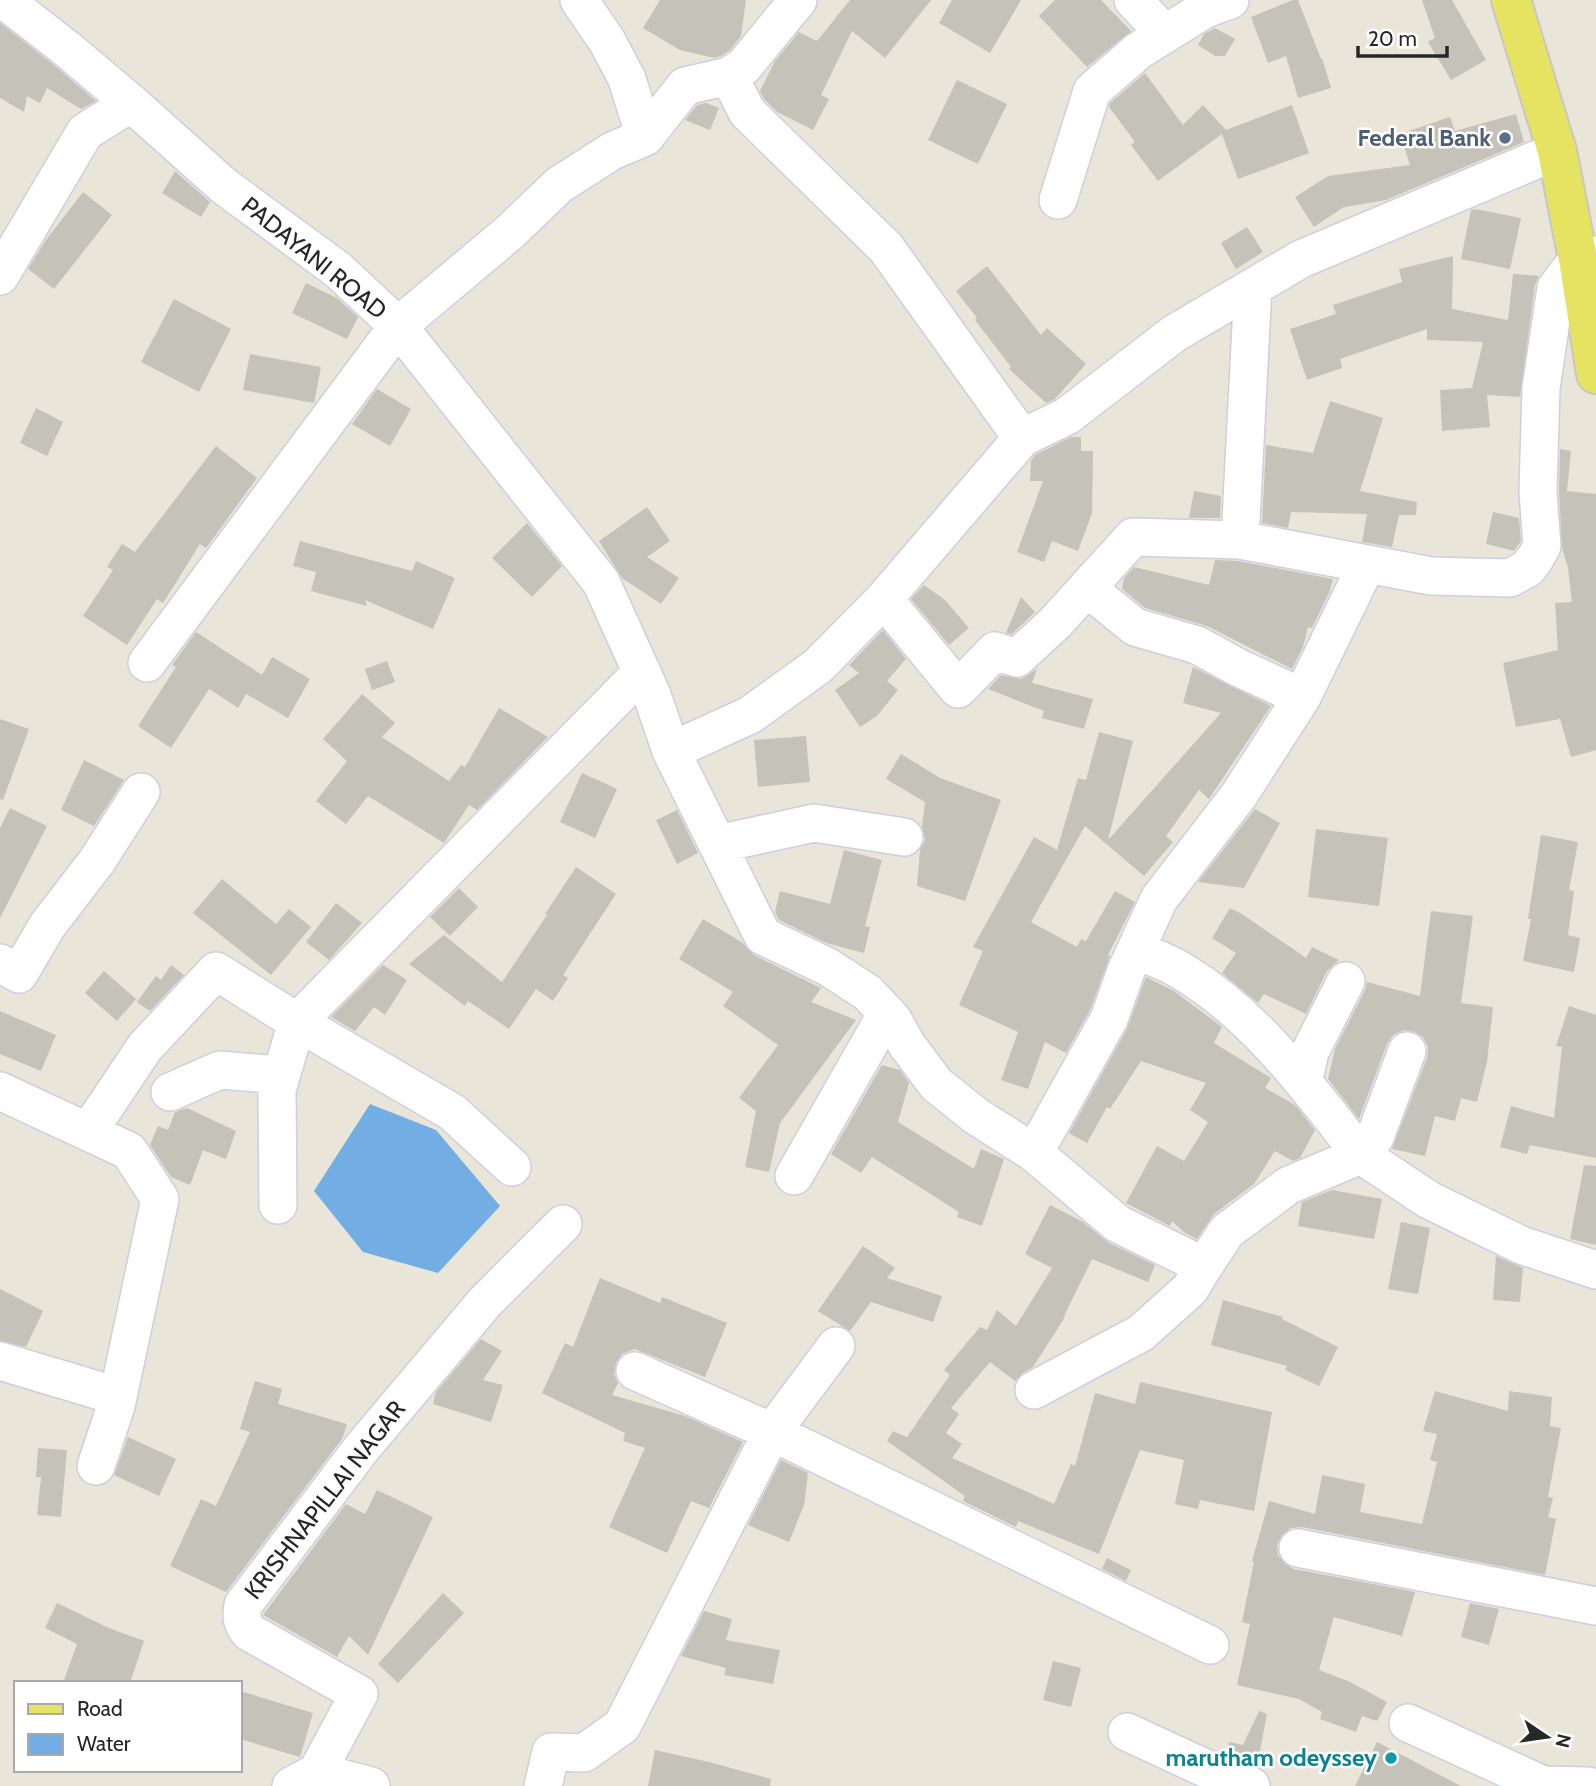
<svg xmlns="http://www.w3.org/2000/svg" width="1596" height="1786" font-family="Cabin,sans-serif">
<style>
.water{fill:#72ade4}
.building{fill:#c4c2b9}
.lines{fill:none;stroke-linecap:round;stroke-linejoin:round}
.minor-casing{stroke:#cfcedf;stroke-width:40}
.major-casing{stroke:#c7c7c7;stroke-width:42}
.minor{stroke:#fff;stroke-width:37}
.major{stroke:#e5e361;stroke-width:38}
.service-dot{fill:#5c6f8a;stroke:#fff;stroke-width:2.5}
.culture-dot{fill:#0f9aa8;stroke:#fff;stroke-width:2.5}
.labels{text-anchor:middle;stroke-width:5;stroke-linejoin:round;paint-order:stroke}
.service-label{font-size:24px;font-weight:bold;fill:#4e5e75;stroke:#fff;text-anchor:end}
.street-label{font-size:24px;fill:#272727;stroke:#fff}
.culture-label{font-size:24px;font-weight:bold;fill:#0d838f;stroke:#fff;text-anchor:end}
</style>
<rect width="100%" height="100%" fill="#e9e5d9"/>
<path class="water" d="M370,1104L436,1130L500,1206L438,1273L363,1252L314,1191Z"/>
<path class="building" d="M660,0H746L741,36L730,50L721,56L714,58L680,50L643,28Z
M850,0H931L885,58L852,31L821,95L829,99L813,130L777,112L764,99L760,91L775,61L799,32L817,41Z
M952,0H1021L990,53L939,23Z
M1055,0H1101L1131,31L1087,67L1039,16Z
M1293,0H1298L1321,59L1322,58L1331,88L1298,98L1286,56L1268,63L1251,17Z
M1422,0H1452L1486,60L1451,80L1428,42L1435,38Z
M0,23L54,65L96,101L81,109L47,88L40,103L27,96L24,112L0,98Z
M1215,28L1235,39L1225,56H1215L1198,45L1204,34Z
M1145,73L1183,125L1203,105L1226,130L1292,105L1309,153L1238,179L1222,134L1158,181L1131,145L1135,142L1109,107L1110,103Z
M957,80L1007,104L978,164L928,140Z
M706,103L719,108L710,130L685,120L697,105Z
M1516,114L1524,142L1386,200L1344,207L1314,227L1295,197L1328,176L1410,165L1400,134L1450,117L1455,131Z
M175,171L210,202L201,217L162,193Z
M83,192L112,215L54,289L28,269L46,240Z
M1475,209L1521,218L1510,269L1461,259L1471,210Z
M1247,227L1263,252L1236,269L1221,243Z
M1453,256L1452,309L1508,320L1513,274L1539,276L1535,285L1520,397L1487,395L1490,427L1442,431L1440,390L1472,388L1483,342L1427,340V329L1340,359L1342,368L1307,380L1290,329L1336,314L1333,305L1402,282L1399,269Z
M987,266L1041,335L1047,328L1086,364L1055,399L1046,403L1009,369L1011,367L975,320L977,318L956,291Z
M306,283L337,298L358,317L347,339L292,313Z
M174,299L231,329L199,392L141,362Z
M250,354L321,367L314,403L243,390Z
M377,389L411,409L390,446L352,424Z
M1330,401L1383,418L1360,491L1417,502L1416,515H1399L1392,547L1362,542L1367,514L1291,512L1288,528L1262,523L1266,445L1313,453Z
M36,408L63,422L47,456L20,443Z
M1071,437H1081V451H1093L1092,513L1078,551L1052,541L1044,562L1017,552L1043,481H1030L1031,460L1035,455Z
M216,446L257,478L206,548L200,544L163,603L157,599L127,645L83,616L113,570L107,567L122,544L135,552Z
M1560,449L1571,451L1567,491L1596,494V750L1571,757L1560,719L1516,727L1503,663L1558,650L1555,603L1572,602L1568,568L1562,548L1559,492Z
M1194,491L1221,496L1220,518H1189Z
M647,507L670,541L647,557L679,578L661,604L622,578L599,541Z
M1493,512L1519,518L1521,541L1514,551L1486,544Z
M527,523L562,566L532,597L492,558Z
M300,541L412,571L416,561L455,578L433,629L365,600L367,606L311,591L316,572L293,566Z
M1215,560L1238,561L1333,579L1329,593L1312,628L1308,627L1303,647L1292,669L1207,626L1145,608L1122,589L1124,578L1134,567L1209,585Z
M924,585L945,600L969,628L949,645L911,599Z
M1021,597L1035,612L1012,634L1006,633Z
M883,630L906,659L887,681L898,690L877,716L860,727L835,690L859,673L849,665Z
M196,632L262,675L272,657L310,679L288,718L246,694L238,708L209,689L171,748L138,726L176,667L172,665Z
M387,661L395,682L372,690L365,669Z
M1193,667L1271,706L1209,799L1199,790L1166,836L1173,842L1144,876L1085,826L1031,922L1077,947L1081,939L1086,941L1115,891L1135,902L1108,955L1110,956L1090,1010L1066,1053L1045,1042L1028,1089L1001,1080L1018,1032L959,1005L983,951L973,947L1034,837L1057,850L1078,778L1086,780L1099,732L1133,741L1108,840L1221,713L1183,703Z
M1037,669L1032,683L1093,699L1084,729L1042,718L1044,711L988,689L1001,675L1021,679Z
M362,694L395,723L382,737L449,781L461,765L465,767L499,708L548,737L477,810L469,805L444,843L368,796L346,824L316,801L347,761L323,739Z
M0,719L29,729L3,800L0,799Z
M806,736L810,782L758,787L754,740Z
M901,754L940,778L1001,800L965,901L917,886L920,850L925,840L922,827L925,802L886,779Z
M84,760L124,780L94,826L61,810Z
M582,773L617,789L595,838L560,822Z
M10,808L47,826L0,918V828Z
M1255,809L1280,823L1244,888L1198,882Z
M677,810L698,853L677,864L656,820Z
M1316,829L1388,838L1379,906L1308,897Z
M1541,835L1578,842L1569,890L1574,891L1568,935L1580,938L1574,972L1523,961L1531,919H1528Z
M844,850L882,860L865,926L870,927L864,953L826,943L779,920L775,912L780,891L830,904Z
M576,867L616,894L563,975L568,978L553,1001L536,989L509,1029L468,1001L465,1006L409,964L444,935L502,982L547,915L545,914Z
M222,879L276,924L289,909L311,927L271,975L193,913Z
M459,888L478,907L450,936L430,917Z
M336,903L362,923L329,960L306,942Z
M1230,908L1242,914L1306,958L1312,947L1339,960L1327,971L1306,1014L1264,994L1258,1003L1222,973L1236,953L1212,938Z
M1431,911L1473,916L1461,1003L1493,1007L1487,1062L1477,1102L1461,1098L1455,1121L1435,1116L1425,1156L1392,1149L1427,1058L1428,1047L1423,1037L1415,1032L1404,1030L1393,1035L1387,1044L1359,1119L1328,1079L1335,1049L1365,990L1367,982L1420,996Z
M703,919L743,943L754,955L821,988L811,1002L856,1020L780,1123L769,1172L745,1167L756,1111L739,1098L778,1045L723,1006L733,992L679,959Z
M171,965L184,975L150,1011L137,1002L156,976L161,980Z
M383,965L407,980L385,1015L374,1007L355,1031L331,1017Z
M104,971L136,999L117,1021L85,993Z
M1146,977L1174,991L1222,1027L1214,1043L1271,1078L1265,1088L1295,1105L1315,1130L1300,1158L1293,1161L1275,1151L1254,1184L1214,1214L1197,1239L1185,1233L1172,1221L1170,1226L1126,1203L1157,1146L1184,1161L1208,1122L1190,1110L1206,1083L1141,1061L1110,1109L1107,1107L1087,1143L1069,1133L1127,1029Z
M1569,1006L1596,1015V1158L1530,1145L1527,1154L1500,1147L1511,1106L1554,1118L1562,1047L1556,1046Z
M0,1011L56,1035L41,1071L0,1054Z
M882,1065L900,1070L909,1083L898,1122L974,1169L981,1149L1004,1159L982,1226L957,1217L959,1212L872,1157L861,1173L831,1154Z
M187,1108L236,1131L226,1159L203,1150L190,1185L171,1177L150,1145L158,1126L168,1130L175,1112Z
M1584,1165L1596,1166V1245L1570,1239Z
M1332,1190L1382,1199L1374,1239L1298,1226L1302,1202Z
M1050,1205L1083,1222L1109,1243L1155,1265L1148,1282L1092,1259L1064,1316L1065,1317L1033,1367L1024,1372L1015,1381L990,1362L951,1408L959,1414L946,1433L962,1444L952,1458L1054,1504L1071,1464L1075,1466L1095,1393L1135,1404L1140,1382L1272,1412L1254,1511L1200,1500L1198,1509L1175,1504L1184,1460L1140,1450L1099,1554L1018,1521L1016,1527L963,1501L965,1496L887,1441L893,1431L907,1437L950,1375L944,1370L980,1327L987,1330L997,1310L1016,1326L1052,1268L1025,1254Z
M1401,1222L1430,1228L1418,1294L1388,1289Z
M863,1246L895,1268L887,1278L942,1296L933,1322L871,1302L850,1331L818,1311Z
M1496,1256L1523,1268L1520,1302L1493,1300Z
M600,1278L660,1303L662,1297L727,1323L705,1377L635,1349L622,1354L616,1363L614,1374L618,1383L612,1395L685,1416L743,1442L709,1508L691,1501L667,1553L609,1527L645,1448L623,1441L625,1433L542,1393L565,1343L573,1347Z
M0,1289L43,1311L26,1347L0,1341Z
M1223,1300L1283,1317L1282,1319L1338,1347L1319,1386L1285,1370L1287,1366L1211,1345Z
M481,1339L502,1351L483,1380L503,1385L491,1422L433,1404L436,1392Z
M255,1381L282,1389L278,1404L347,1424L342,1439L226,1592L170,1566L201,1499L216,1506L250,1432L240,1429Z
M1435,1391L1508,1411L1509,1391L1552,1397L1550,1426L1561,1428L1548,1497L1553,1498L1548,1517L1556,1519L1545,1575L1302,1527L1291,1528L1282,1535L1277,1545L1278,1555L1285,1564L1294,1569L1415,1592L1402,1636L1334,1617L1319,1670L1350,1682L1387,1702L1377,1721L1362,1716L1356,1732L1320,1719L1322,1712L1299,1699L1237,1685L1250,1624L1242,1622L1254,1562L1252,1561L1269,1501L1315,1514L1322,1475L1365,1484L1360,1512L1422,1524L1437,1462L1430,1460L1437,1434L1423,1431Z
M128,1437L176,1459L159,1496L114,1475Z
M38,1448L67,1450L61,1517L37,1515L41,1477H36Z
M781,1460L808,1473L804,1505L789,1542L748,1525Z
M377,1490L433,1517L368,1655L349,1636L337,1657L263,1615L346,1504L365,1514Z
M1107,1558L1131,1570L1126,1581L1102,1569Z
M443,1593L464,1613L398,1683L378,1664Z
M57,1603L109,1628L144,1641L130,1683H63L77,1644L45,1628Z
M1470,1603L1499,1609L1489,1645L1461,1637Z
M704,1611L732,1619L726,1640L780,1650L773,1684L724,1675L726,1668L681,1656Z
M1053,1661L1081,1668L1071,1707L1043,1700Z
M240,1691L313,1713L300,1757L240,1739Z
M1259,1711L1267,1714L1257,1766L1227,1754L1229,1742L1243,1745Z
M1377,1742L1461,1786H1355Z
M655,1750L709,1762L771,1779L770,1786H648Z"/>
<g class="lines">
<g class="minor-casing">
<path id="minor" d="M4,0L67,49L131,103L224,186L338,270L398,326L147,663
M579,0L607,41L627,79L645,137L612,151L559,185L510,232L398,326L601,582L652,695L671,751L763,936L828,967L868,993L893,1020L907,1045L936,1084L976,1116L1034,1153L1118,1224L1204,1266L1227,1231L1289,1185L1361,1155L1429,1200L1521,1245L1596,1270
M1133,0L1165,34
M729,76L747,112L886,248L1022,438
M645,137L685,86L729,76L744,66L798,0
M1058,200L1092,91L1138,51L1205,9L1230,0
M0,276L85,132L131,103
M1253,287L1240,540L1367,564
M1087,588L1135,627L1197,645L1239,668L1302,697
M884,599L958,689L995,651L1017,658L1055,623L1133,537L1240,540
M671,751L750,715L818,666L884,599L1022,438L1067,416L1175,333L1301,259L1557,151
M718,844L814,823L904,837
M1136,950C1152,957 1170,963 1185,973C1258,1018 1309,1089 1361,1155L1375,1137L1407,1051
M0,963L19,974L47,926L97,861L141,792
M1303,1082L1310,1052L1346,981
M0,1091L129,1151L160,1199L116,1406L96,1466
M170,1092L220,1070L281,1075
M88,1132L145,1047L216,971L297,1022L642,672
M1034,1153L1109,1019L1126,971L1159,899L1239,795L1302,697L1367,564L1431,576L1510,578L1528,568L1536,557L1542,546L1538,492L1541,388L1556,288L1578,259L1596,255
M794,1176L887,1013
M278,1205L277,1090L297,1022L452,1112L512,1167
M0,1361L117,1396
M635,1371L772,1432L1210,1645
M1034,1390L1141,1333L1190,1289L1204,1266
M1298,1548L1596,1606
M1408,1723L1543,1785L1588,1786
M1127,1732L1209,1770L1251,1786
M317,1772L371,1786
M291,1786L317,1772L359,1694L249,1632C241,1622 241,1616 243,1605L361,1449L485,1302L563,1224
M543,1786L551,1752L584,1753L622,1726L772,1432L836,1346"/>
</g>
<g class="major-casing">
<path id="major" d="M1511,0L1557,151L1578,259L1596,374"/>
</g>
<use href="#minor" class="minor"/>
<use href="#major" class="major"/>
</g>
<circle class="service-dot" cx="1505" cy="138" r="7"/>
<circle class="culture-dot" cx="1391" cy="1758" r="7"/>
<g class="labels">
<g class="service-label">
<text x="1491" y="146">Federal Bank</text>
</g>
<g class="street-label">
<text transform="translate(314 258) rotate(39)" y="8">PADAYANI ROAD</text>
<text transform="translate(325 1500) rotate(-52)" y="8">KRISHNAPILLAI NAGAR</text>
</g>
<g class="culture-label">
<text x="1377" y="1766">marutham odeyssey</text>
</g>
</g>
<rect x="14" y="1681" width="228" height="91" fill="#ffffff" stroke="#a9a9a9" stroke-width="2"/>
<rect x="28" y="1704" width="35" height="10" fill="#e5e361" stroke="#a9a9a9" stroke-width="2"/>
<text x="77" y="1716" font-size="21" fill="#272727">Road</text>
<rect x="28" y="1734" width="35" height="21" fill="#72ade4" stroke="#a9a9a9" stroke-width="2"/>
<text x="77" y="1751" font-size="21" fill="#272727">Water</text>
<g transform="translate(1547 1737) rotate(103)" stroke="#ffffff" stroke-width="5" paint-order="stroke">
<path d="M0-5L12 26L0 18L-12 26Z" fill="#272727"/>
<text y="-10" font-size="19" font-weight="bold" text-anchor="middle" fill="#272727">N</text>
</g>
<path d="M1358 46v10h89v-10" fill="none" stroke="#272727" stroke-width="3.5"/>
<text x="1368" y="46" font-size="21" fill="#272727" stroke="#ffffff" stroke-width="5" paint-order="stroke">20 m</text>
</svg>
